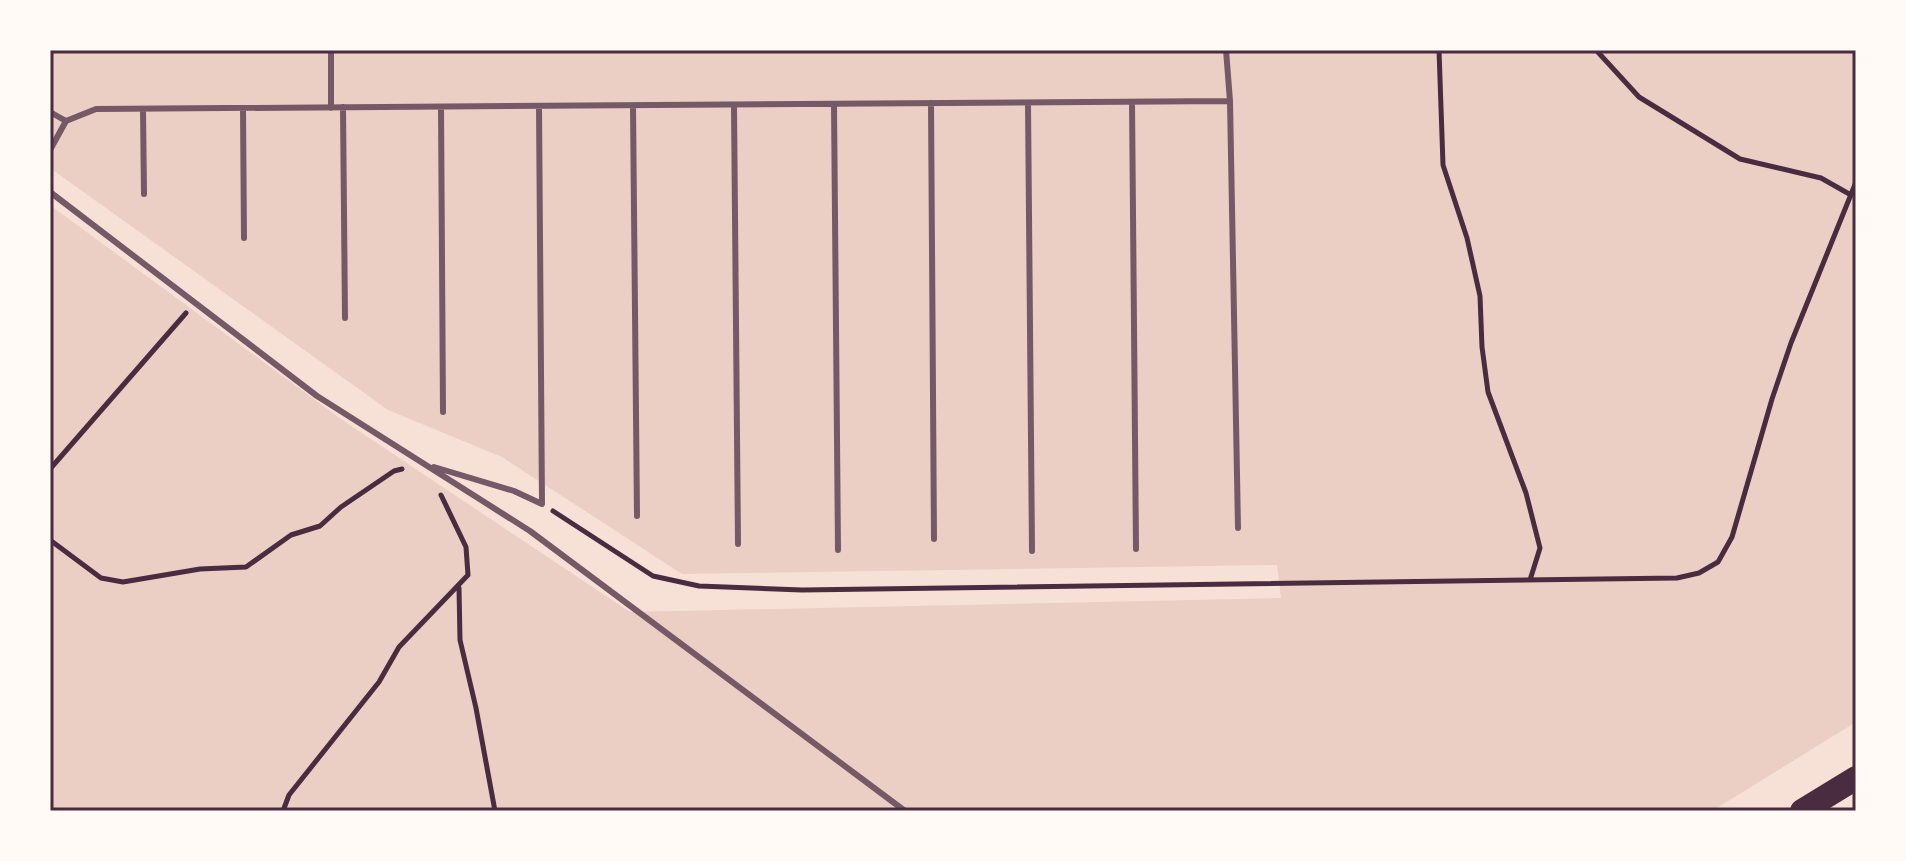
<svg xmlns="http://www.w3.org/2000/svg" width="1906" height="861" font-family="Raleway,sans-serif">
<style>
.green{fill:#ebcfc5}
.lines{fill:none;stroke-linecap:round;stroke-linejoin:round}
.path{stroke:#4a2c40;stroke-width:5}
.service{stroke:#755966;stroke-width:6}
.motorway{stroke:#4a2c40;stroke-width:24}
.neatline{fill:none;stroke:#4a2c40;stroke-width:3}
</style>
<rect width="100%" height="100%" fill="#f7e1d7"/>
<path class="green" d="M50,50H1856V722L1712,811H50V205L341,419L630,612L1281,598L1277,565L682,574L502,457L388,410L50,168Z"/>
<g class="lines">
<path class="path" d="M1439,50L1443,165L1467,238L1480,296L1482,347L1488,392L1526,493L1540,548L1530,580
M1596,50L1639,97L1740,159L1821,178L1851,195
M50,469L186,313
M553,511L653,576L699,586L802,590L1677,578L1699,573L1718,562L1732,537L1772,399L1791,343L1856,182
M50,540L101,578L123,582L200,569L246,567L291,535L320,526L341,507L394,471L402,469
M459,588L460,640L476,708L495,811
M283,811L289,795L379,682L399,647L468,575L466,547L441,495"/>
<path class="service" d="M331,50V108
M1226,50L1230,101L1238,528
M1132,102L1136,549
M931,103L934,539
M1028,103L1032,551
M834,104L838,550
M734,105L738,544
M633,106L637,516
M343,107L345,318
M441,107L443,412
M243,108L244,238
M143,109L144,194
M50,112L66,121
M50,150L66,121L96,109L1230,101
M50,192L317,396L530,531L905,811
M434,467L514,491L542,504L539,106"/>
<path class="motorway" d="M1802,811L1856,778"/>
</g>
<rect width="1906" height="861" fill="none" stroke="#fffaf5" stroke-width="104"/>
<rect x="52" y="52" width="1802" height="757" class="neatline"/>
</svg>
